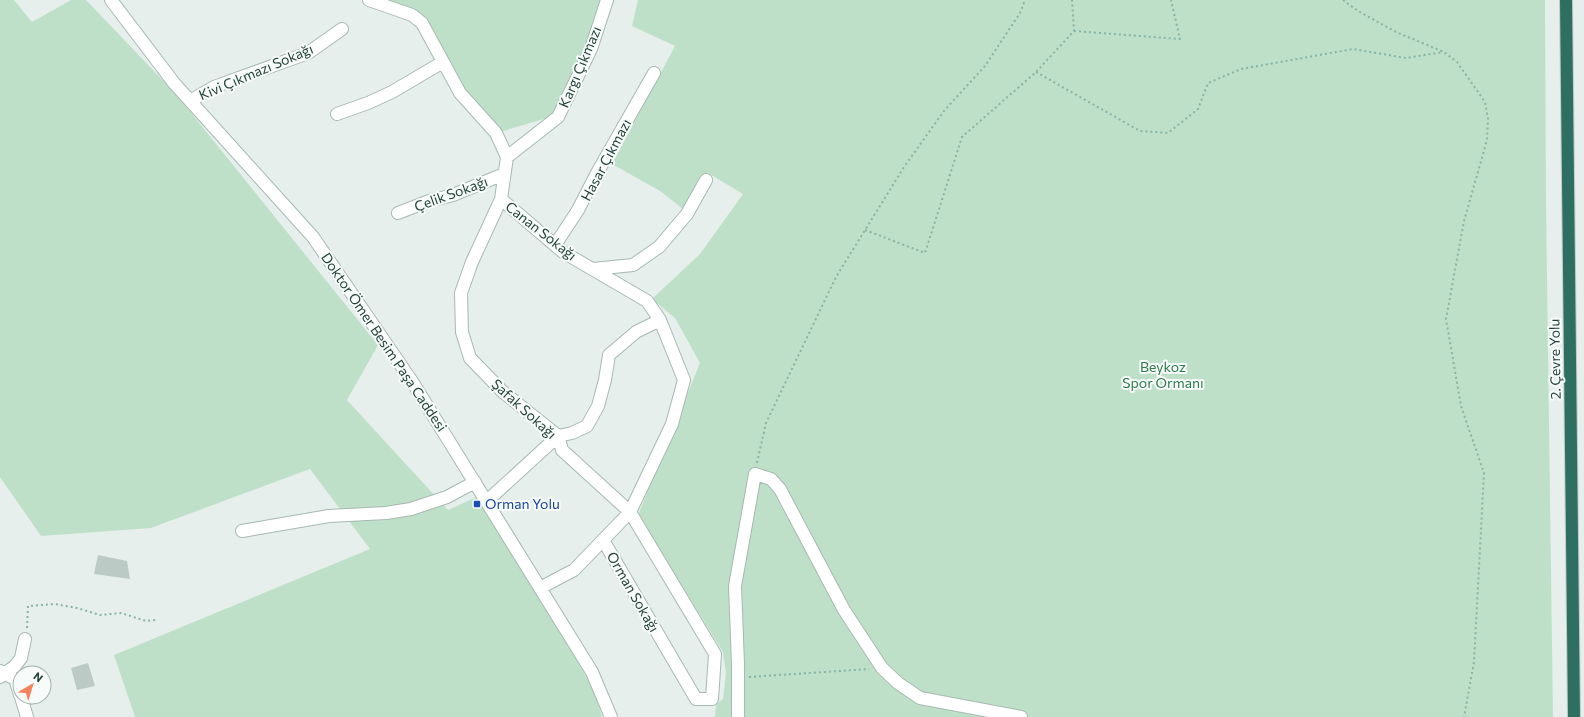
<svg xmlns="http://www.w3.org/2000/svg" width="1584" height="717" font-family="Commissioner,sans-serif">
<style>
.green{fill:#bfe0c8}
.building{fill:#bbcac4}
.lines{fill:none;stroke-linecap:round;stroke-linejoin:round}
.minor-casing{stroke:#a8b8b2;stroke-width:14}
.highway-casing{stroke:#c2cac8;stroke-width:14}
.path{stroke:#86b3a5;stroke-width:2;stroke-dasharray:2 3;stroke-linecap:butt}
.minor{stroke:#fff;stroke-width:12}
.highway{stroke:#2f6f62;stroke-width:12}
.transit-dot{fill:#1a4fb4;stroke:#f7fbf9;stroke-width:1.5}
.labels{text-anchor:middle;stroke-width:4;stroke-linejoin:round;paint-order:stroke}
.street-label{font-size:14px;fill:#24423a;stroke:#f7fbf9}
.park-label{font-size:14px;fill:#2d7a4b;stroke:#f7fbf9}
.transit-label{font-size:14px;fill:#164399;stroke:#f7fbf9;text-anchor:start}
</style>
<rect width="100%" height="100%" fill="#e6efeb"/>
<path class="green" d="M0,0H14L32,22L71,0H86L175,93L378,345L347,400L448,510L481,495L594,690L602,717H135L114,655L370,549L310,469L151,528L41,536L0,477Z
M382,0H603L588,48L557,115L500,132L463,91L422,17Z
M638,0H1545L1546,202L1553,717H715L716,704L723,699L726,673L723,652L638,515L700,363L675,318L652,299L700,254L743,194L708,173L683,209L660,191L612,164L675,46L632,26Z"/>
<path class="building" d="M98,555L127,561L130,579L94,574Z
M88,663L95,686L77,690L71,668Z"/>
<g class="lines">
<g class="minor-casing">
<path id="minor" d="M111,0L174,83L313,237L413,383L592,672L611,717
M369,0L412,15L422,23L460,93L496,133L507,157L501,199L563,252L647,301L660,320L684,380L672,424L630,512L603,540
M190,101L214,87L308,53L342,29
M337,114L368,103L392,92L443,62
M507,157L558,117L591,49L607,0
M501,199L472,262L461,293L462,332L470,358L503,392L558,436L562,450L630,512L715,654L712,699H696L603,540L574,570L540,588
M398,213L429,201L453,195L504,174
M555,245L578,210L597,173L654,73
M593,269L633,265L659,247L687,214L706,180
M487,501L558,436L572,433L587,426L598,406L605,380L609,355L636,332L660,320
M242,531L329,516L386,513L411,509L447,497L475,482
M0,671L15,679L20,695
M0,677L15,666L21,658L25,639
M21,697L27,717
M738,717V664L735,586L755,474L771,479L780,489L844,610L882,668L898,683L920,698L1021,717"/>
</g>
<g class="highway-casing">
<path id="highway" d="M1566,0L1574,717"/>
</g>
<path class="path" d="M1343,0L1358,11L1396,32L1444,52L1457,62L1485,102L1488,119L1487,140L1464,221L1446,319L1461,406L1484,473L1474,662L1464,717
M1074,31L1180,39L1171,0
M1036,72L1140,131L1168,133L1198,109L1208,83L1241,69L1353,49L1406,58L1443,52
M865,230L925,253L962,137L1036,72L1074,31L1072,0
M757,463L766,423L836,277L904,167L944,111L985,66L1020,13L1025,0
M27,628L28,606L55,604L77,608L100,615L121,613L146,621L156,620
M749,677L869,669"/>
<use href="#minor" class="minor"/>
<use href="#highway" class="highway"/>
</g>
<rect class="transit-dot" x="473" y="500" width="8" height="8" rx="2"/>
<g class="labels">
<g class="street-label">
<text transform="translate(580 67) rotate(-67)" y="5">Kargı Çıkmazı</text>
<text transform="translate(256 72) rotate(-23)" y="5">Kivi Çıkmazı Sokağı</text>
<text transform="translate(606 160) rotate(-62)" y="5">Hasar Çıkmazı</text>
<text transform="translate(451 194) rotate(-20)" y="5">Çelik Sokağı</text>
<text transform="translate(541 231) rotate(38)" y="5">Canan Sokağı</text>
<text transform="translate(384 342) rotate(56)" y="5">Doktor Ömer Besim Paşa Caddesi</text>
<text transform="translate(1555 359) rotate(-91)" y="5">2. Çevre Yolu</text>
<text transform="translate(524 409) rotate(42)" y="5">Şafak Sokağı</text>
<text transform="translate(633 592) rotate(60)" y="5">Orman Sokağı</text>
</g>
<g class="park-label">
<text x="1163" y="372">Beykoz<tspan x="1163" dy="16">Spor Ormanı</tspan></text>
</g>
<g class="transit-label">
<text x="485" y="509">Orman Yolu</text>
</g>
</g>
<g transform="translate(32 685) rotate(38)"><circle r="19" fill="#f7fbf9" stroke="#a3b1ad"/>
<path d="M0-3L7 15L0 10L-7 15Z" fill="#f4845f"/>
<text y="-6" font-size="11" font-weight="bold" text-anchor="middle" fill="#24423a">N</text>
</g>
</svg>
